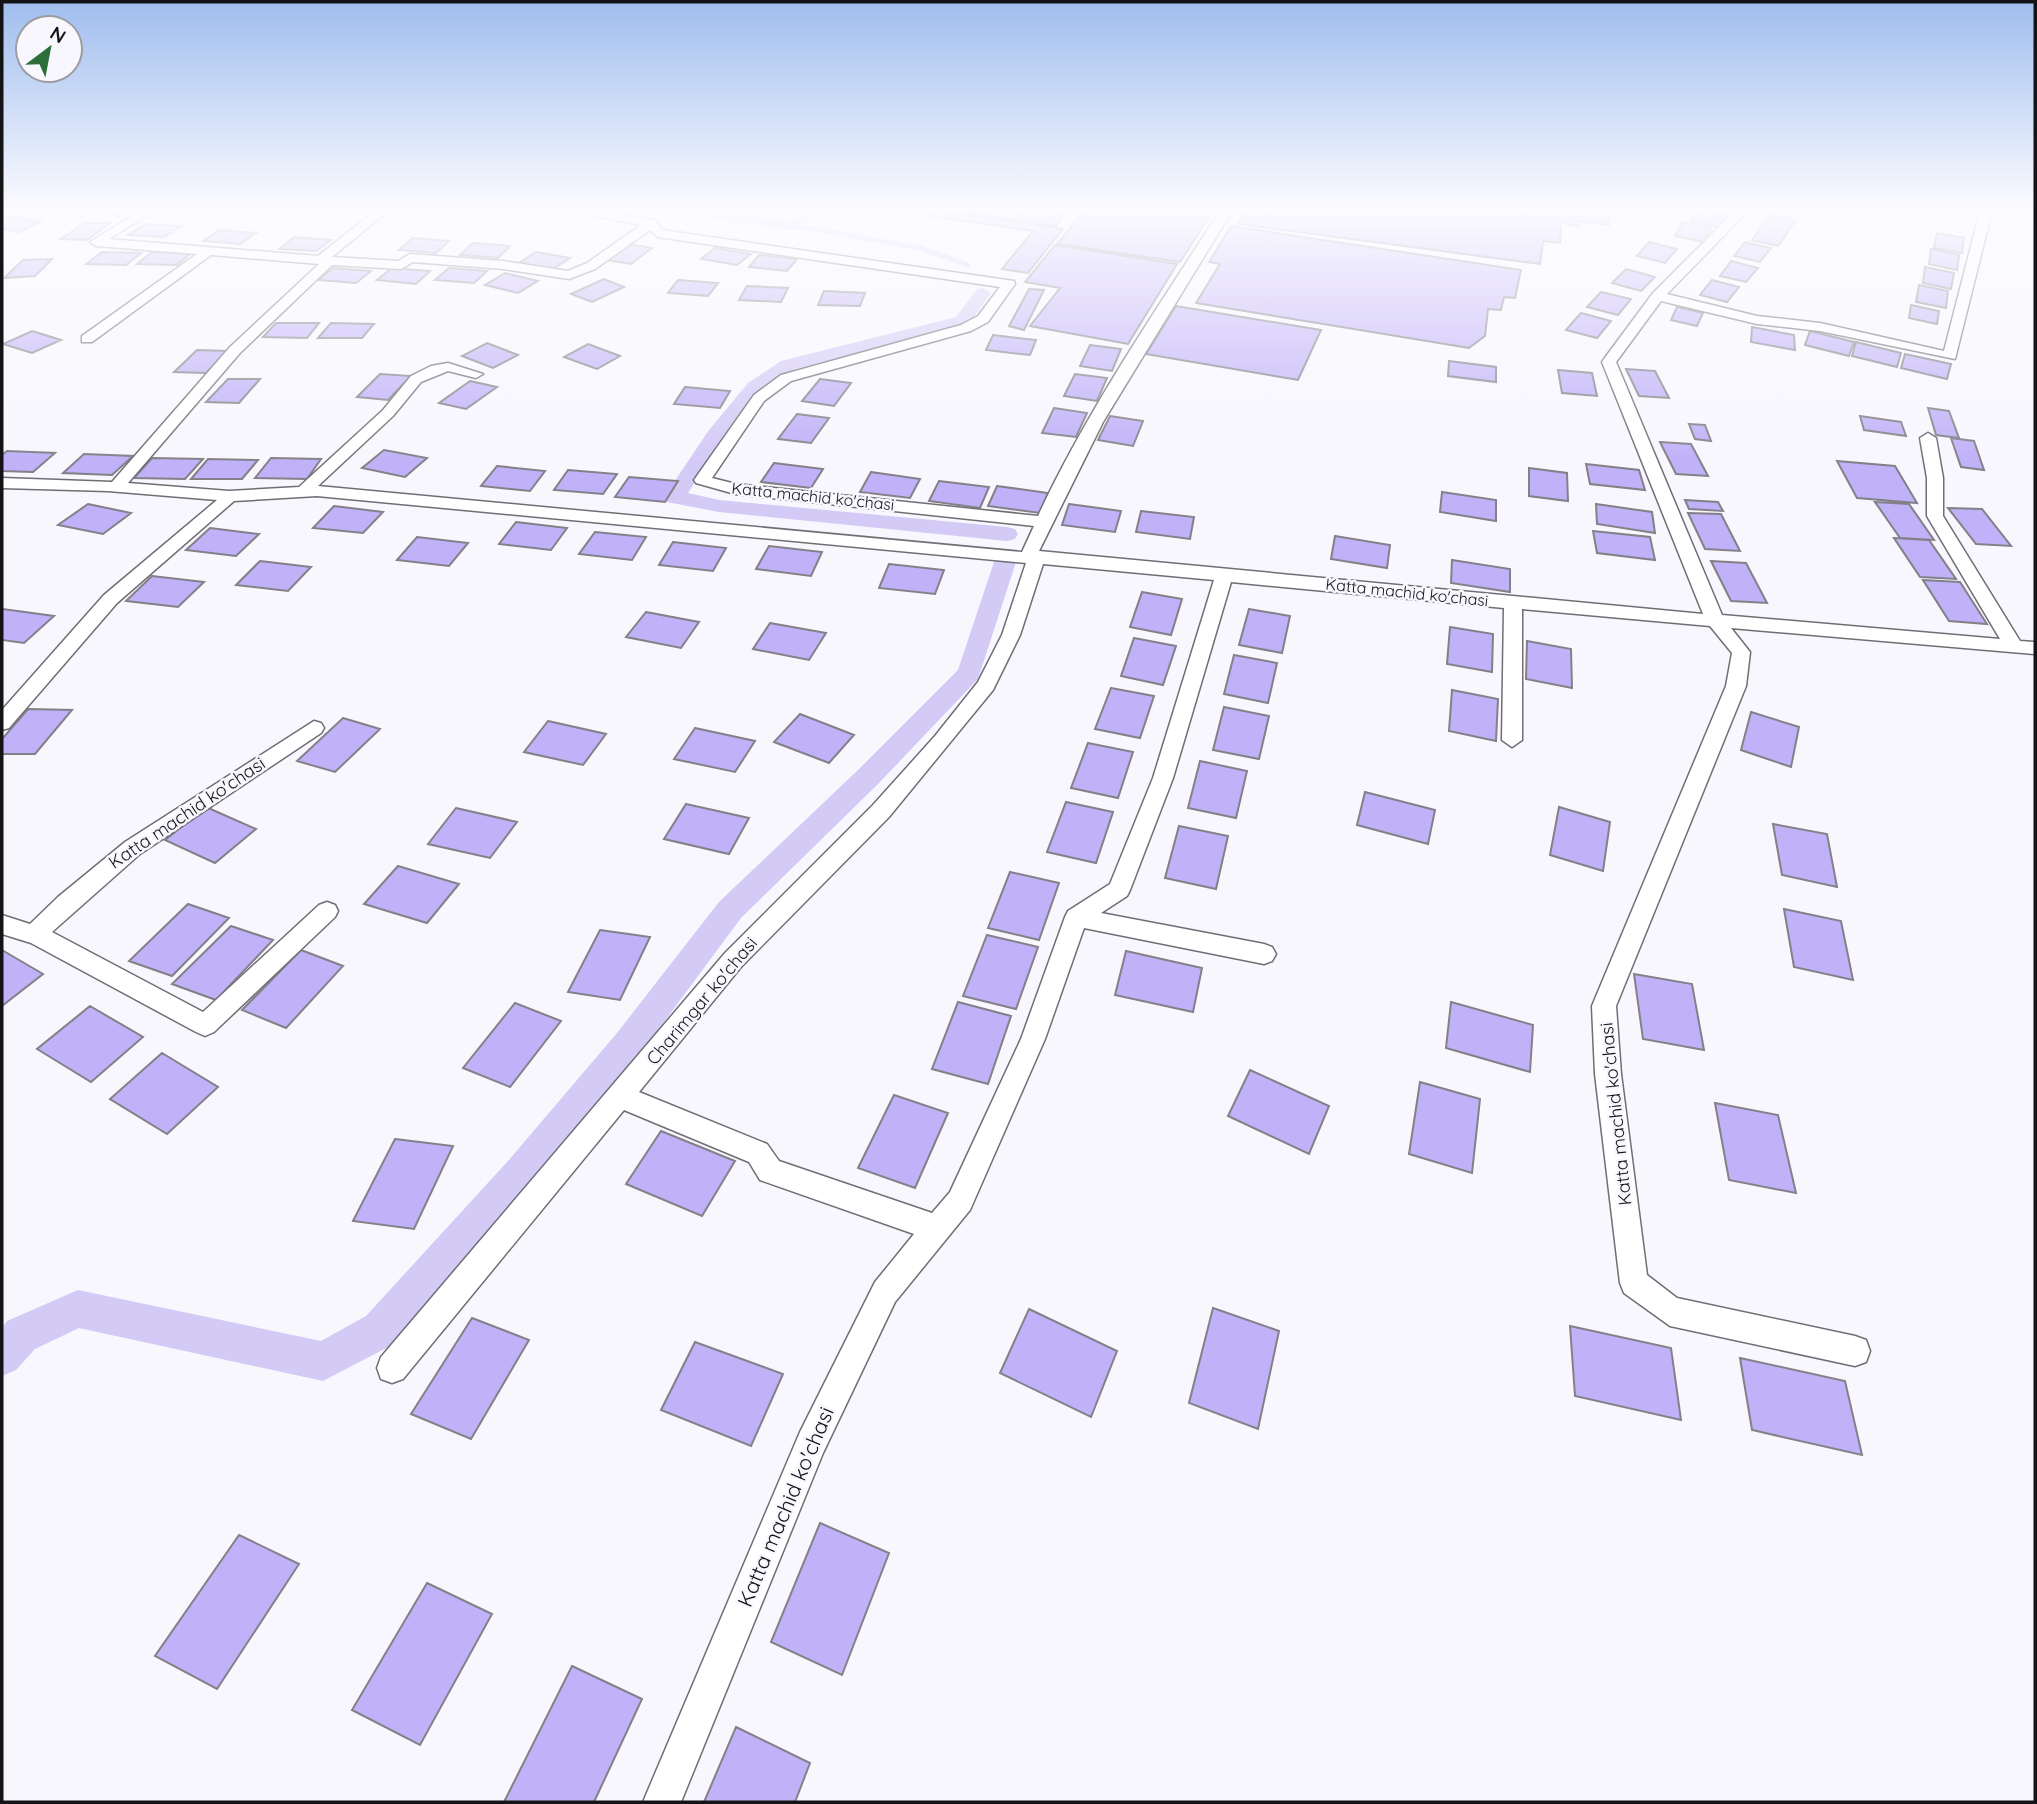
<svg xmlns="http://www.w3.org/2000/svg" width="2037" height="1804" font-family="Quicksand,sans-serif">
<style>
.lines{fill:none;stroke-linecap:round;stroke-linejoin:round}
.stream{stroke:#d3caf6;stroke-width:5}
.canal{fill:#d3caf6;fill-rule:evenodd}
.building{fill:#c0b1f8;stroke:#828188;stroke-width:2}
.street-casing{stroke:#6f6e74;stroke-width:3}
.street{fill:#fff;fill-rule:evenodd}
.labels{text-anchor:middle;stroke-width:5;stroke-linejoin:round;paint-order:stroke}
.far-street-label{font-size:16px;fill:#141316;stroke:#f8f7fe}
.street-label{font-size:18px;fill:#141316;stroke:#f8f7fe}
.near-street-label{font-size:21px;fill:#141316;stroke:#f8f7fe}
</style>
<rect width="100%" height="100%" fill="#f8f7fe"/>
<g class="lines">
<path class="stream" d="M796,226L920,248L968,265"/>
<path class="canal" d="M685,211H725L793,221L805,211H822L796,231L693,216Z
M983,288L991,293L968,325L795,369L762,391L724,437L688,493L719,500L1007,527L1015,529L1018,534L1015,539L1007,541L719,512L667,502L664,497L709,430L748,383L781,361L956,317L977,289Z
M1005,555L1016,562L978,679L879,783L741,918L641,1053L534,1185L394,1344L323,1381L79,1328L35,1349L16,1370L2,1376V1327L7,1321L78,1290L321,1341L366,1316L508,1161L617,1033L719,902L859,769L958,670L994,562Z"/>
</g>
<path class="building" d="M90,211H129L119,216Z
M936,211H941L1063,229L1028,273L1002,269L1033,231L931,216Z
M952,211H1066L1056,226Z
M1084,211H1213L1180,262L1057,244Z
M1244,211H1609V225L1578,221V226L1561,223L1560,243L1543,241L1540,264L1238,224Z
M1697,211H1713L1727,214L1720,227L1691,221Z
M1771,214L1796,220L1778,246L1752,240Z
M11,216L41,221L19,232L2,229V221Z
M1683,222L1711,228L1704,242L1675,236Z
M84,223H110L87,240L61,239Z
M145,224L181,226L164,237L128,235Z
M1231,226L1521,270L1515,298L1504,297L1501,310L1488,309L1485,336L1469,348L1196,303L1220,264L1209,262Z
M220,230L256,233L240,244L203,241Z
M1937,233L1964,238L1962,253L1934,248Z
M294,237L331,240L316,251L279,249Z
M413,238L449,241L436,253L399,250Z
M1649,242L1677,249L1665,263L1637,256Z
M1745,242L1771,248L1760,262L1734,256Z
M473,243L510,246L498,258L460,255Z
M628,244L652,248L631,264L606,260Z
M1055,245L1177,264L1128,344L1030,326L1060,288L1025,282Z
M715,248L751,254L737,265L701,259Z
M1931,249L1959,255L1957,270L1929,264Z
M102,252L141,253L126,265L86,264Z
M152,252L191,253L177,265L137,264Z
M536,252L570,258L553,269L519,263Z
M759,255L797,259L787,271L749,267Z
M52,259L35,276L4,278L23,260Z
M1731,261L1758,268L1746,282L1720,276Z
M1925,267L1954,273L1951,289L1923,283Z
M333,268L371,271L356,283L318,280Z
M392,268L430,271L416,284L377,280Z
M449,268L487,271L474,283L435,280Z
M1626,269L1655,277L1641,291L1612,283Z
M505,273L538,281L518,293L485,285Z
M604,279L624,287L592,302L571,294Z
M678,280L718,283L708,296L668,293Z
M1712,280L1739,287L1727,302L1700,295Z
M1919,285L1948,291L1946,308L1916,302Z
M747,286L788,288L781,302L739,300Z
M1029,289L1044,290L1024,330L1009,326Z
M824,291L865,293L860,306L818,305Z
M1601,292L1631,299L1618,315L1587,307Z
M1911,305L1939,311L1937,324L1909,318Z
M1176,306L1321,330L1298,380L1146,354Z
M1677,307L1703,313L1697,326L1671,320Z
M1581,313L1611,321L1597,338L1566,330Z
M276,323H319L307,338L263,337Z
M331,323L374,324L362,338H318Z
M1752,327L1794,335L1795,350L1751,342Z
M32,331L61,340L32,353L3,344Z
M1810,331L1854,342L1849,356L1805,345Z
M993,335L1036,340L1030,355L986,350Z
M1856,342L1901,353L1897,367L1852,356Z
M487,343L518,355L493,368L462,356Z
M588,344L620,356L597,369L564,357Z
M1090,345L1121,349L1112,371L1080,366Z
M197,350L228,351L206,373L174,372Z
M1905,354L1951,364L1947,379L1901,368Z
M1449,361L1496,367V382L1448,376Z
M1626,369L1655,371L1669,398L1639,396Z
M1558,370L1592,373L1597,396L1562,393Z
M380,374L411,376L388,400L357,397Z
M1075,374L1107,378L1097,401L1064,396Z
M228,379H260L239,403L206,402Z
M820,379L851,383L834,406L802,401Z
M470,381L497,387L466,409L439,403Z
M685,387L730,391L720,408L674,404Z
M1054,408L1087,413L1076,437L1042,433Z
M1928,408L1949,411L1959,438L1936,435Z
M797,414L829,418L811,443L778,439Z
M1110,416L1143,421L1133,446L1098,440Z
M1860,416L1901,422L1906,436L1864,430Z
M1689,424L1705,425L1711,441L1695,439Z
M1951,438L1974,441L1984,470L1961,467Z
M1660,442L1691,444L1708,476L1676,474Z
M384,450L427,458L405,477L362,468Z
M7,451L55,453L33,472L2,471V455Z
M84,454L133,456L112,475L63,473Z
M152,458L203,459L185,479L134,478Z
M271,458L321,459L307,479L255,478Z
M208,459L258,460L242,479H191Z
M1837,461L1895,466L1917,503L1857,498Z
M774,463L823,469L811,488L761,482Z
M1586,464L1639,470L1645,490L1590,484Z
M497,466L545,471L530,491L481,486Z
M1529,468L1567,473L1568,501L1529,496Z
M568,470L617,474L603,494L554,490Z
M871,472L920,479L910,498L860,492Z
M629,477L678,481L665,502L615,497Z
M939,481L989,487L980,508L929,501Z
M997,486L1048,493L1040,513L988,506Z
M1442,492L1496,500V521L1440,512Z
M1685,500L1718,502L1723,511L1689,509Z
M1875,502L1909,504L1934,540L1900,538Z
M88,504L131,513L103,534L58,525Z
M1069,504L1121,511L1115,532L1062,525Z
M1596,504L1652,512L1655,533L1597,524Z
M334,506L383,512L363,533L313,528Z
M1948,508L1982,509L2011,546L1976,544Z
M1141,511L1194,517L1190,539L1136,532Z
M1688,513L1721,514L1740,551L1705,549Z
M516,522L567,528L551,550L499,544Z
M210,528L259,534L236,556L186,550Z
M1593,531L1650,537L1655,560L1597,553Z
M595,532L646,537L632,560L579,554Z
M1335,536L1390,545L1387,568L1331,559Z
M417,537L468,543L449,566L397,560Z
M1894,538L1929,540L1956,579L1920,577Z
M673,542L726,548L713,571L659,565Z
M769,546L822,552L811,576L756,569Z
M1452,560L1510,569V592L1451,583Z
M260,561L311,567L288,591L236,585Z
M1711,561L1746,563L1767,603L1731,601Z
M889,564L944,570L935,594L879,588Z
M152,576L204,582L178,607L126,601Z
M1923,580L1960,582L1987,624L1949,621Z
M1142,592L1182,599L1171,635L1130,627Z
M1249,609L1290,616L1282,653L1239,645Z
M2,610L3,609L54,616L24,643L2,640Z
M646,612L699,622L681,648L626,637Z
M770,623L826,633L809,660L753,649Z
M1450,627L1493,634L1492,672L1447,664Z
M1134,638L1176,646L1163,685L1121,676Z
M1527,641L1571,649L1572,688L1526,679Z
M1234,655L1277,663L1268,703L1224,694Z
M1111,688L1154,696L1140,738L1095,729Z
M1452,690L1498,699L1496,741L1449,731Z
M1224,707L1269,716L1259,759L1213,750Z
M28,709L72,710L35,754H2V739Z
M1751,712L1799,727L1791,767L1741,750Z
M800,714L854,735L829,763L774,742Z
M343,718L380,729L335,772L297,761Z
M548,721L606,734L583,765L524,752Z
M695,728L755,741L735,772L674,759Z
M1088,743L1133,752L1118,798L1071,788Z
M1200,761L1247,771L1236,818L1188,808Z
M1365,792L1435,810L1428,844L1357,825Z
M1066,802L1113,812L1096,863L1047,852Z
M686,804L749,818L729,854L664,839Z
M206,807L256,829L215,863L165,840Z
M1559,807L1610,822L1603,871L1550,855Z
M456,808L517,822L490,858L428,844Z
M1773,824L1827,834L1837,887L1782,875Z
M1179,826L1228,836L1216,889L1165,878Z
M398,866L459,884L427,923L364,904Z
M1010,872L1059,883L1039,940L988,928Z
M188,904L229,918L172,976L129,961Z
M1784,909L1841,921L1853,980L1794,967Z
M231,926L273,940L216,1000L172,984Z
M600,930L650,937L620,1000L568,992Z
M987,935L1038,947L1016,1009L963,996Z
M2,950L43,974L2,1006Z
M301,950L343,966L286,1028L242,1010Z
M1126,951L1202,968L1193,1012L1115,995Z
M1634,974L1692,984L1704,1050L1643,1039Z
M958,1002L1011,1016L988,1084L932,1069Z
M1451,1002L1533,1025L1530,1072L1446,1048Z
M515,1003L561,1021L510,1087L463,1068Z
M90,1006L143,1037L91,1082L37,1049Z
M162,1053L218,1087L167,1134L110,1099Z
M1250,1070L1329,1106L1309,1154L1228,1116Z
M1420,1082L1480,1099L1472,1173L1409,1154Z
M894,1095L948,1113L915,1188L858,1168Z
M1715,1103L1778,1115L1796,1193L1729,1180Z
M661,1131L735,1161L702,1216L626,1184Z
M395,1139L453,1146L414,1229L353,1221Z
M1213,1308L1279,1331L1258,1429L1189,1403Z
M1029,1309L1117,1351L1091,1417L1000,1373Z
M472,1318L529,1340L471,1439L411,1414Z
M1570,1326L1671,1348L1681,1420L1575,1396Z
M695,1342L783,1374L751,1446L661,1410Z
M1740,1358L1845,1381L1862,1455L1752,1430Z
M820,1523L889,1553L842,1675L771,1642Z
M239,1535L299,1564L217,1689L155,1656Z
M427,1583L492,1614L420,1745L352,1710Z
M572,1666L642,1699L594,1802H504Z
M736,1727L810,1763L795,1802H704Z"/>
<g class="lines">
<g class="street-casing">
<path id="street" d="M140,211H154L109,239L318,256L375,211H388L332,257L398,261L410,254L503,261L568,271L587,263L641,225L570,211H598L655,220L662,230L1014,281L1015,284L988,322L971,331L791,381L764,401L712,478L736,484L1038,516C1088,409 1156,310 1220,211H1232L1103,422L1039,551L1703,614L1602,362L1604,359L1653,293L1735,211H1748L1667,294L1757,316L1820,323L1944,351L1980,211H1992L1955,359L1820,331L1757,324L1661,301L1616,362L1722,615L2000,639L1927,516V478L1920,438L1928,433L1936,438L1943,478V516L2020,641L2035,642V654L1731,628L1750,652L1746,686L1616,1006L1621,1074L1647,1275L1677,1298L1855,1336L1866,1340L1870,1351L1866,1362L1855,1366L1670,1326L1624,1293L1620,1283L1595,1074L1592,1006L1726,686L1732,653L1710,626L1522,609V740L1512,747L1502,740L1504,608L1231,582L1173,778L1130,890L1127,896L1101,913L1264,944L1272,947L1276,954L1272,961L1264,964L1084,928L1045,1039L970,1210L895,1302L823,1453L681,1802H643L800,1432L875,1282L914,1234L760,1180L749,1162L624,1110L403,1379L392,1383L381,1379L377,1368L381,1357L725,953L873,805L935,736L978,682L1002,635L1026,563L317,496L234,501L117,603L9,728L2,730V710L104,595L217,500L108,491L2,488V478L112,482L230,347L319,264L211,255L92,342H82V336L197,254L96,246L90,242ZM650,230L658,237L1000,287L978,316L961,325L781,375L754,395L694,480L696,483L735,494L1034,526L1022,552L318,486L393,416L421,382L448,371L476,378L483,374L448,363L431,366L411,376L383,410L299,487L229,491L128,483L240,353L332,265L401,269L413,262L503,269L569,279L595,269ZM1043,564L1214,580L1153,778L1110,884L1068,911L1065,917L1021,1039L950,1192L932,1213L779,1161L767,1144L639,1092L741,967L889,817L993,690L1020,635Z
M314,721L321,723L324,728L321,733L140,854L52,932L203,1012L319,905L327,902L335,905L338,911L335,917L214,1032L205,1036L196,1032L31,943L2,934V915L30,924L58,897L125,842Z"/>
</g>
<use href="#street" class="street"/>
</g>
<linearGradient id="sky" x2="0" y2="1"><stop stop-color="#9fbdee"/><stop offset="0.45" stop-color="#fcfbff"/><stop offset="1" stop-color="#fcfbff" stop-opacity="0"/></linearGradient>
<rect width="2037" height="464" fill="url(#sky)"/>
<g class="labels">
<g class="far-street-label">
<text transform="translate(813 496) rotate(6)" y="6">Katta machid ko'chasi</text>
<text transform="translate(1407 592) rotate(6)" y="6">Katta machid ko'chasi</text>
</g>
<g class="street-label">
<text transform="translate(187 813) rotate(-34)" y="6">Katta machid ko'chasi</text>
<text transform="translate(702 1001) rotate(-50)" y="6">Charimgar ko'chasi</text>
<text transform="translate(1616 1114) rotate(-96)" y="6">Katta machid ko'chasi</text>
</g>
<g class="near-street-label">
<text transform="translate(786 1507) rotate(-67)" y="7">Katta machid ko'chasi</text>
</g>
</g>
<rect width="2037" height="1804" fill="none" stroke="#141316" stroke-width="7"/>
<g transform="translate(49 49) rotate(32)"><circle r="33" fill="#f8f7fe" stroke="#9d9ca1" stroke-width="2"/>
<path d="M0-5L12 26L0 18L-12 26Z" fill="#2c6f39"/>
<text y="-10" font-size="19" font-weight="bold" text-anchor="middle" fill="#141316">N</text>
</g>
</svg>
